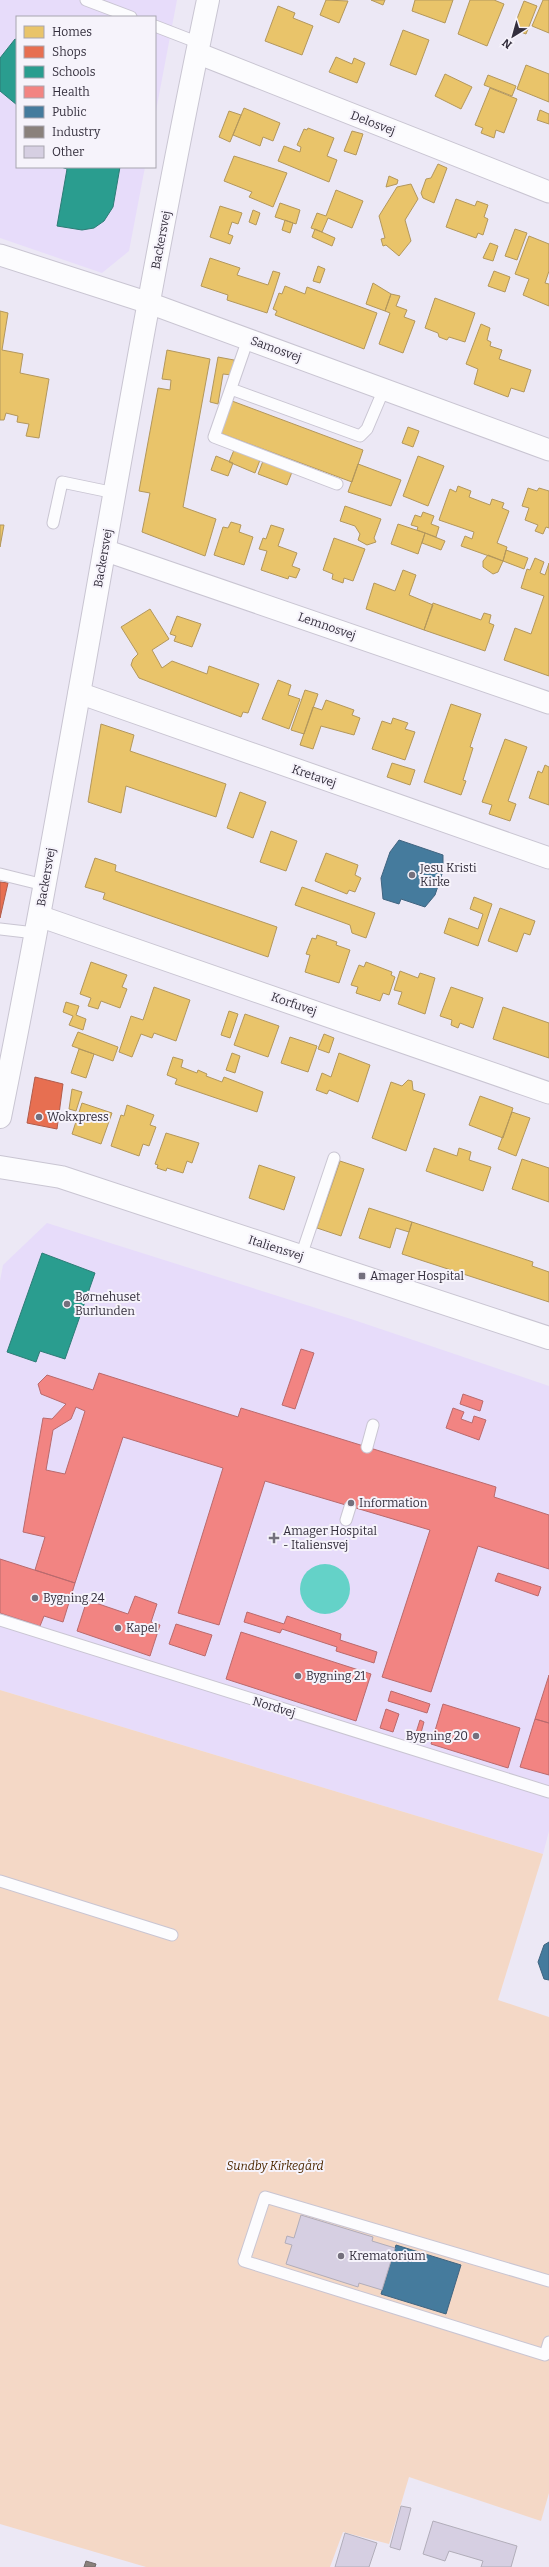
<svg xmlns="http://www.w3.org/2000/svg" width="549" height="2567" font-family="Bitter,serif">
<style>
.built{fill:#e7dcfa}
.green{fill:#f4d8c6}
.water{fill:#64d2c8}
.homes{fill:#e9c46a;stroke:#b3975c}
.shops{fill:#e76f51;stroke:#b15c4b}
.schools{fill:#2a9d8f;stroke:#2d7c76}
.health{fill:#f28482;stroke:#b96a6d;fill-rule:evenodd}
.public{fill:#457b9d;stroke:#406480}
.industry{fill:#8a817c;stroke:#706869}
.building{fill:#d6cfe2;stroke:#b1adb9}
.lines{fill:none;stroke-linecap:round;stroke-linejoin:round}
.service-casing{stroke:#c9c5d2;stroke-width:13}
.minor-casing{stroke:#c9c5d2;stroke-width:23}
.tertiary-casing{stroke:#c9c5d2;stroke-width:24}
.service{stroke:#fcfcfe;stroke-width:11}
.minor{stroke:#fcfcfe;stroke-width:21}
.tertiary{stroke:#fcfcfe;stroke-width:22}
.poi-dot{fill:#74707d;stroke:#f6f3fb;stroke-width:1.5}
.labels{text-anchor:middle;stroke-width:4;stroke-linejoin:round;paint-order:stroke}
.street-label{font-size:12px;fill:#342f3d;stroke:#f6f3fb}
.poi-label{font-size:12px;fill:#342f3d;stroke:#f6f3fb;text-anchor:start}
.park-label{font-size:12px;font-style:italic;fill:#4d2800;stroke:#f6f3fb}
</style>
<rect width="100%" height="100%" fill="#ece8f5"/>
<path class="built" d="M0,0H177L155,116V17H17V167H145L129,251L102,273L0,238Z
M47,1223L354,1320L549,1386V1831L543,1854L0,1690V1281L3,1265Z"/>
<path class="green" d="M0,1690L543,1854L498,2000L549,2017V2493L541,2521L409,2477L389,2544L343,2532L330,2567H146L0,2524Z"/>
<path class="water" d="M300 1589a25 25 0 1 1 50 0a25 25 0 1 1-50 0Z"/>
<path class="homes" d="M326,0L348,1L339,23L320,15Z
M371,0H385L383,5Z
M415,0H453L445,23L412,11Z
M470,0H494L504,4L487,46L458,34Z
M543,0H549V33L532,26Z
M524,1L537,6L526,34L513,29Z
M278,6L295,13L293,18L313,26L302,55L265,41Z
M403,30L429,40L416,75L390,65Z
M336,57L352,64L354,58L365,63L357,83L329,72Z
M526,65L549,74V102L517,89Z
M445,74L472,87L461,109L435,96Z
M488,75L516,86L512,96L484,85Z
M490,88L517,99L504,133L496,130L494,138L481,133L483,128L475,125Z
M244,108L280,123L273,141L263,137L260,146L233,135Z
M540,110L549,114V124L537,120Z
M229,111L241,115L230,142L219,137Z
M308,128L334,138L327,156L337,160L329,182L278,161L284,146L300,152L301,147L297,145L304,129L307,130Z
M352,131L363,134L356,155L344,151Z
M234,156L287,173L273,207L249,197L252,192L224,181Z
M438,164L447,168L434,203L423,198L421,193L426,179L431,178Z
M389,176L398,180L397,184L386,187Z
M411,184L418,199L405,220L411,241L399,256L386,245L383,246L381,239L385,238L379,216L397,187Z
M336,190L363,201L352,228L328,218L322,232L311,228L317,213L326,216Z
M456,199L475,206L477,201L488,205L484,217L488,219L483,235L478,233L476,238L446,227Z
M280,203L300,210L296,224L275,217Z
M220,206L242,213L238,224L232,222L228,234L233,236L230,244L210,237Z
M253,210L260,213L256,225L249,222Z
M285,220L293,223L290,233L282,230Z
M315,229L335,238L332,246L312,237Z
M515,229L527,233L517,260L505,256Z
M529,236L549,244V271L545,283L549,284V306L523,295L529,279L515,274Z
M490,243L498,246L493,261L483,258Z
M210,258L240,268L237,275L268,285L273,271L280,273L267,313L227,300L228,295L201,286Z
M318,266L325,269L320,283L313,281Z
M494,271L510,277L505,292L488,286Z
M373,283L391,294L385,311L366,304Z
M285,286L305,294L307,287L377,313L364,349L275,315L277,311L273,309L279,293L282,294Z
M391,294L400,296L396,306L407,310L404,317L415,321L403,353L379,344L390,313L385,311Z
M435,298L475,313L465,342L449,337L447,340L439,337L438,333L425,328Z
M0,311L8,313L2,350L23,354L20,373L49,379L39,438L26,436L29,424L17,422L18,416L6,413L4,420H0Z
M481,324L490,328L487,340L491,342L490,346L502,350L499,359L531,370L524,392L511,388L508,397L474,384L478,369L466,364Z
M167,350L210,359L183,507L216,519L205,556L142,532L150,493L139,491L158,388L170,390L171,380L162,379Z
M218,357L234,360L232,375L223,374L218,404L210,402Z
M232,401L363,450L352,482L220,433Z
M408,427L419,431L413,447L402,443Z
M234,450L260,460L255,473L229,462Z
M216,456L233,463L228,476L211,470Z
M418,456L444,466L428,506L403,496Z
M263,461L292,472L287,485L258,474Z
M358,464L401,480L391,506L348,492Z
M458,486L471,491L469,497L490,505L492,499L504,503L502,508L509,511L497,543L507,547L503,561L461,546L465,536L472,539L474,532L439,520L450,489L456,492Z
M528,488L537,491L539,488L549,491V528L546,527L543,534L535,531L538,525L525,520L529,508L522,506Z
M345,506L381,519L374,538L376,542L367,545L358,540L360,534L355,526L340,521Z
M423,512L434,516L431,524L439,527L436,537L417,530L418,527L411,525L415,515L421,517Z
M231,522L241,525L239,532L253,537L244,565L214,555L223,527L228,528Z
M398,524L425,533L418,554L391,544Z
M0,525H4L0,547Z
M271,525L284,529L278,546L297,553L292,566L300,569L296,578L289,576L288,579L261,570L267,551L259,549L263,538L266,539Z
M425,533L445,541L441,550L422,543Z
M334,538L365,549L353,581L344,578L343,583L332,579L333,574L323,570Z
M506,550L528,558L524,569L503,561Z
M488,555L503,561L498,572L493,574L483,567V561Z
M535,558L544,562L540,573L545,575L549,563V676L504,660L515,628L531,634L544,596L521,588L527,569L530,570Z
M403,570L416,575L409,595L433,605L424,630L366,609L374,583L395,591Z
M433,603L481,620L484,613L491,615L489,623L494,625L485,651L424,630Z
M150,609L169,639L152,650L162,668L172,661L207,674L209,666L259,684L248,713L243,712L241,717L139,678L131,665L133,659L138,654L121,627Z
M177,616L201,624L192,647L174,641L176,636L170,634Z
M278,680L291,685L288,695L300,699L289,729L262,719Z
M305,690L318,694L304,734L291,730Z
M326,700L354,710L352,715L360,718L354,735L321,726L313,749L300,745L313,707L322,710Z
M451,704L481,714L470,747L473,748L463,780L466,781L461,795L424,782Z
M393,718L408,723L405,729L415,732L405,760L372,749L382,721L391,724Z
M101,724L134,735L130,751L226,784L216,817L126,786L121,813L88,802Z
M505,739L527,747L508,801L516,804L510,821L489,814L492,805L482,802Z
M392,763L415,770L410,785L387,777Z
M545,765L549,767V805L529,798L538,771L542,773Z
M240,792L266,802L253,838L227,828Z
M271,831L297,841L286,871L260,862Z
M326,853L358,865L355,875L361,878L355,892L349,890L347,894L315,881Z
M95,858L116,865L115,871L277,927L268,957L103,899L105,893L85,887Z
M302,887L375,913L366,938L352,933L350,925L295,905Z
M474,897L492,904L478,946L444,933L449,918L478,929L483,914L470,909Z
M500,908L535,921L530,935L524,933L517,952L488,941Z
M317,935L337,942L336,945L350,950L339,983L305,972L310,955L306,954L312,938L316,939Z
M91,962L127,975L122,987L127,989L120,1008L101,1001L98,1009L88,1006L91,998L80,994Z
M366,962L392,972L391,975L395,977L389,995L383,993L380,1001L356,993L358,987L351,985L359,965L364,967Z
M400,971L418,978L420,973L435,978L425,1014L398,1004L402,992L394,990Z
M154,987L190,1000L176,1041L154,1033L152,1038L141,1034L132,1057L119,1052L131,1016L143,1020Z
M451,987L483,998L473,1028L460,1023L458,1028L451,1025L452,1020L440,1016Z
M66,1002L79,1006L76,1015L86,1019L83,1030L69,1025L73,1016L63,1012Z
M503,1007L549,1023V1058L493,1039Z
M229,1011L238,1014L230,1038L221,1035Z
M245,1014L279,1026L268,1057L234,1045Z
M78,1032L118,1047L113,1061L72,1046Z
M324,1034L334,1038L329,1053L318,1049Z
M290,1037L317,1046L308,1072L281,1063Z
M79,1049L94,1054L86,1078L71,1073Z
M232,1053L240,1056L235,1073L226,1070Z
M339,1053L370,1065L358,1102L329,1090L327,1094L316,1090L322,1073L331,1077Z
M173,1057L183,1060L181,1067L197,1073L198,1070L207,1074L206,1076L222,1082L224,1077L263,1092L257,1112L175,1084L177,1079L167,1075Z
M408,1080L412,1081L413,1090L425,1094L406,1151L372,1138L391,1082L402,1086Z
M72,1089L82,1092L76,1111L69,1109Z
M480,1096L513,1108L503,1138L469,1125Z
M82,1103L112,1113L101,1144L72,1134Z
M127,1105L154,1115L150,1125L156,1127L149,1146L143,1144L139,1156L111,1146L121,1115L124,1116Z
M512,1112L530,1118L516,1156L498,1149Z
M166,1133L199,1143L192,1163L187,1161L183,1173L167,1168L166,1171L157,1168L158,1165L155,1164Z
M434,1148L457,1156L459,1148L471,1152L469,1160L491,1167L483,1191L426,1171Z
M522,1159L549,1168V1202L512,1189Z
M340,1161L364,1169L341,1236L317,1228Z
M259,1165L295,1177L284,1210L249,1198Z
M369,1208L412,1222L409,1232L396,1228L390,1248L359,1238Z
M412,1222L533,1262L532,1266L549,1272V1302L402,1254Z"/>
<path class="shops" d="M0,882L8,883L0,918Z
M35,1077L63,1084L57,1129L27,1123Z"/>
<path class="schools" d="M15,39L17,40V105L0,91V58Z
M61,167H120L113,207L104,221L94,228L82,230L57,226L67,169Z
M42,1253L95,1273L65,1359L40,1351L36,1362L7,1352Z"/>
<path class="health" d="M301,1349L314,1353L295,1409L282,1405Z
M99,1373L238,1417L241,1408L496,1487L494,1497L549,1515V1569L478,1546L431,1692L382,1677L430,1530L265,1481L219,1625L178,1613L223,1468L123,1437L75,1583L35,1570L45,1537L23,1532L43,1418L52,1419L66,1404L41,1394L38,1384L47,1375L93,1390ZM76,1407L85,1411L65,1474L46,1470L53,1430L71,1419Z
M463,1394L483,1401L480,1411L460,1404Z
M453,1408L464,1412L461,1419L472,1423L474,1416L486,1420L479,1440L446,1428Z
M0,1559L75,1583L63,1622L44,1616L40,1626L0,1613Z
M498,1573L541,1587L538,1596L495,1581Z
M135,1596L157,1604L151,1622L160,1625L150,1656L77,1631L87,1600L128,1614Z
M247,1612L284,1624L287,1616L341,1634L340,1640L377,1652L374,1663L336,1651L337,1647L282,1629L280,1633L244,1622Z
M176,1624L212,1635L205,1656L169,1644Z
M241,1632L371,1674L356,1721L226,1679Z
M549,1675V1723L535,1719Z
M391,1691L430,1704L427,1713L388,1701Z
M443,1704L520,1728L508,1768L431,1744Z
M386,1709L399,1714L393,1732L380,1728Z
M535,1719L549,1723V1775L520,1767Z
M420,1720L424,1722L419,1740L414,1739Z"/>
<path class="public" d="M399,840L443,855V871L435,895L425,907L401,899L399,904L383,899L381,878L390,852Z
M549,1942V1980L544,1979L538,1962L544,1945Z
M396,2245L461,2265L446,2314L381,2294Z"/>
<path class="industry" d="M86,2561L96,2564L95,2567H84Z"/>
<path class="building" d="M301,2215L373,2237L372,2241L395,2248L382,2290L359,2283L358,2287L286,2264L292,2245L285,2243L287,2236L294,2238Z
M401,2506L411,2508L400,2550L390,2547Z
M433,2521L517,2546L511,2567H481L483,2561L449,2551L445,2561L423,2554Z
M345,2533L377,2543L369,2567H335Z"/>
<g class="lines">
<g class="service-casing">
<path id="service" d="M86,0L131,17
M155,26L199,43
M248,339L214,437L337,484
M231,389L360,436L367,429L384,389
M53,523L62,482L115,493
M0,874L44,885
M0,929L35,933
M301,1256L334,1158
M367,1447L373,1425
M346,1520L350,1507
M0,1620L549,1792
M0,1881L172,1935
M549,2281L265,2197L244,2261L545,2355L549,2342"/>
</g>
<g class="minor-casing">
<path id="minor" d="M197,53L549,192
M0,255L149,303L549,450
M104,550L549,703
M79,693L549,858
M39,916L549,1093"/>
</g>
<g class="tertiary-casing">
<path id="tertiary" d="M0,1117C75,746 130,371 208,0
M0,1167L61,1177L549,1338"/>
</g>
<use href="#service" class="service"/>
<use href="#minor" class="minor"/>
<use href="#tertiary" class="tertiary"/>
</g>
<g class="poi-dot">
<circle cx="412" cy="875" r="4"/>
<circle cx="39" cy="1117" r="4"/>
<rect x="358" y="1272" width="8" height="8" rx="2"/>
<circle cx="67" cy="1304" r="4"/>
<circle cx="351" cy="1503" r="4"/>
<path d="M272 1532h4v4h4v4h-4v4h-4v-4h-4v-4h4z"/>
<circle cx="35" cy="1598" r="4"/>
<circle cx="118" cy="1628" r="4"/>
<circle cx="298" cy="1676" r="4"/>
<circle cx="476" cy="1736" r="4"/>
<circle cx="341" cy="2256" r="4"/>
</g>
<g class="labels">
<g class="street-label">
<text transform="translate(373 123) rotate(21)" y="4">Delosvej</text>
<text transform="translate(161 240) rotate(-79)" y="4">Backersvej</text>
<text transform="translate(276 349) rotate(20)" y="4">Samosvej</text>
<text transform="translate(103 558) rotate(-80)" y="4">Backersvej</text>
<text transform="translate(327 626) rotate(19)" y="4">Lemnosvej</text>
<text transform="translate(314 776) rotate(19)" y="4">Kretavej</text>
<text transform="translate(46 877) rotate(-80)" y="4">Backersvej</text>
<text transform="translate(294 1004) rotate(19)" y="4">Korfuvej</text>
<text transform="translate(276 1248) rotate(18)" y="4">Italiensvej</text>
<text transform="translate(274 1707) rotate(17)" y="4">Nordvej</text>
</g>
<g class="poi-label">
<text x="420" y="872">Jesu Kristi<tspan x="420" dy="14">Kirke</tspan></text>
<text x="47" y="1121">Wokxpress</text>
<text x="370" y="1280">Amager Hospital</text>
<text x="75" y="1301">Børnehuset<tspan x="75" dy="14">Burlunden</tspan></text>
<text x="359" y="1507">Information</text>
<text x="283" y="1535">Amager Hospital<tspan x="283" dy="14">- Italiensvej</tspan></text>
<text x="43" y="1602">Bygning 24</text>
<text x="126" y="1632">Kapel</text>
<text x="306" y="1680">Bygning 21</text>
<text x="468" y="1740" text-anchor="end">Bygning 20</text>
<text x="349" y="2260">Krematorium</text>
</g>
<g class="park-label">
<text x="275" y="2170">Sundby Kirkegård</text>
</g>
</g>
<rect x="16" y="16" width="140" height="152" fill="#f6f3fb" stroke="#a8a5af"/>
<rect x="24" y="26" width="20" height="12" fill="#e9c46a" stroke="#a8a5af"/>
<text x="52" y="36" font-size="12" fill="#342f3d">Homes</text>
<rect x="24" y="46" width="20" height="12" fill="#e76f51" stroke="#a8a5af"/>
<text x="52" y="56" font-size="12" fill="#342f3d">Shops</text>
<rect x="24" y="66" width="20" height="12" fill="#2a9d8f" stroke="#a8a5af"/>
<text x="52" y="76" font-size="12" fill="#342f3d">Schools</text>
<rect x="24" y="86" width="20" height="12" fill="#f28482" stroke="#a8a5af"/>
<text x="52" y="96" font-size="12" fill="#342f3d">Health</text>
<rect x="24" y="106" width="20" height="12" fill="#457b9d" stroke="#a8a5af"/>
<text x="52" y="116" font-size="12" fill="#342f3d">Public</text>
<rect x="24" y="126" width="20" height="12" fill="#8a817c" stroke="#a8a5af"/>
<text x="52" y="136" font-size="12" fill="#342f3d">Industry</text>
<rect x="24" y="146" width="20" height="12" fill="#d6cfe2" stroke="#a8a5af"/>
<text x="52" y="156" font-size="12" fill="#342f3d">Other</text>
<g transform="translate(513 36) rotate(217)" stroke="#f6f3fb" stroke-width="3" paint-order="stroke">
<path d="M0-3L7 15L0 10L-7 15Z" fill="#342f3d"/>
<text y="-6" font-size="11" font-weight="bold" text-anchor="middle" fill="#342f3d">N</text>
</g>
</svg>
